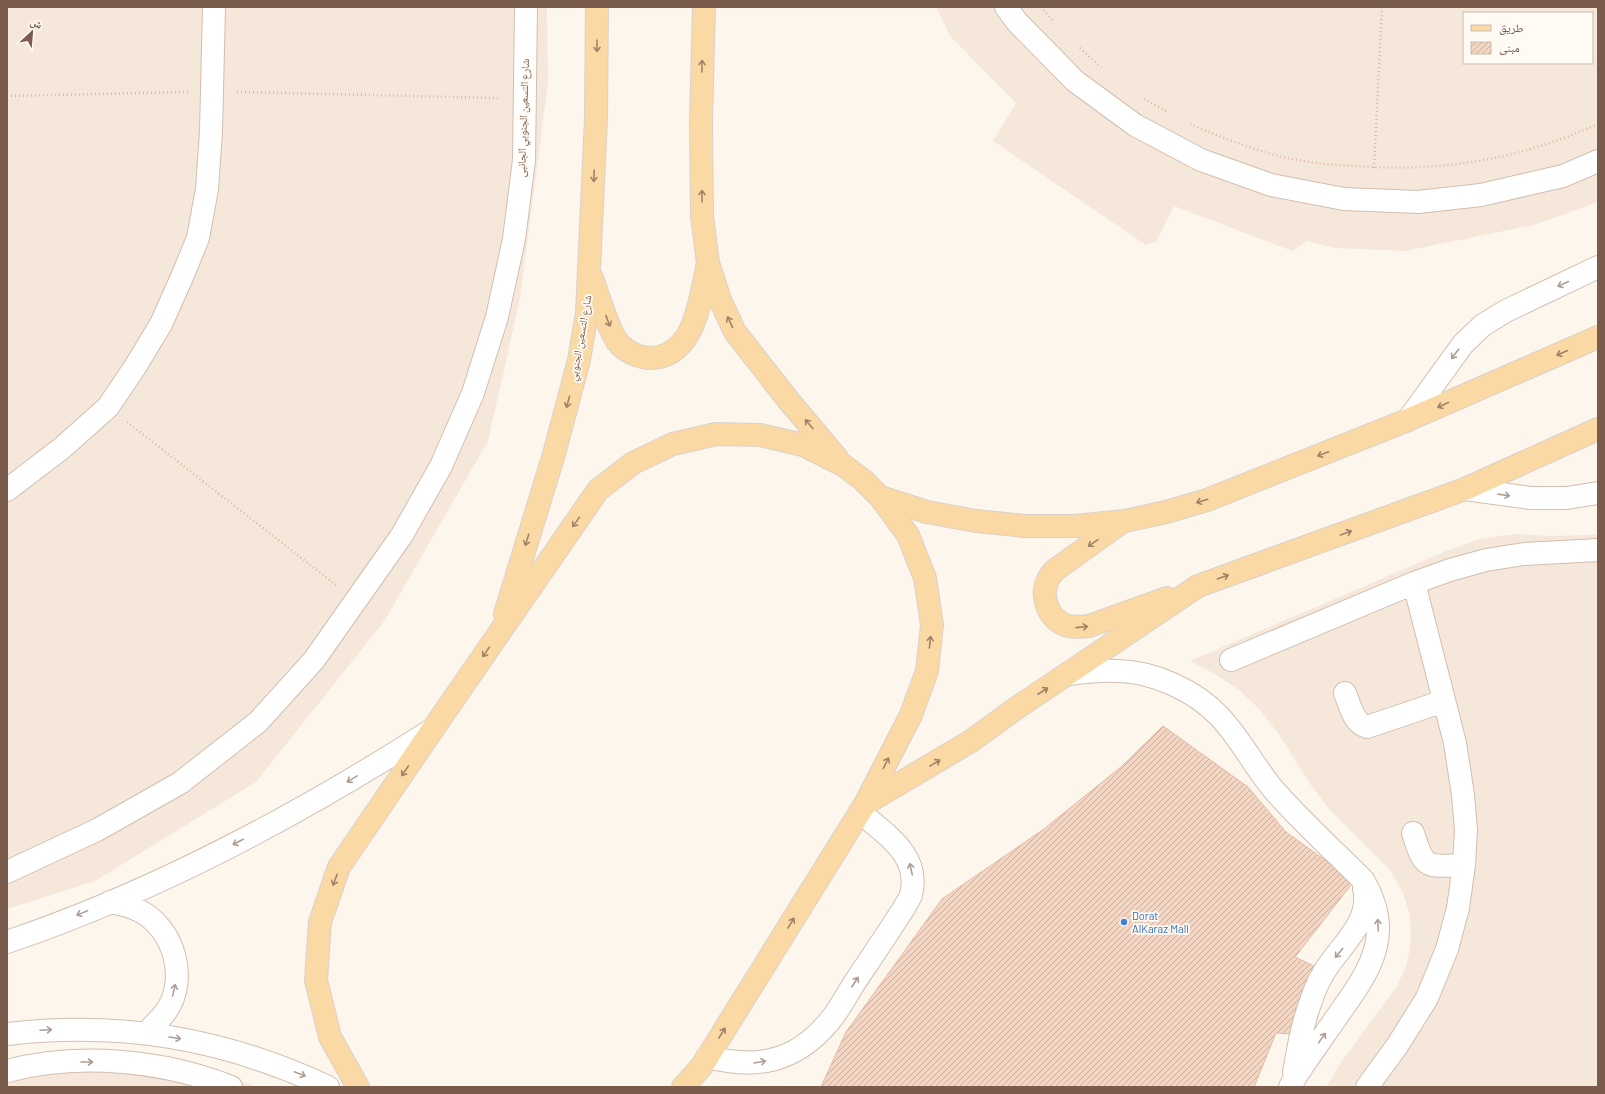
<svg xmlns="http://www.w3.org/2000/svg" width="1605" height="1094" font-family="Barlow,'Noto Naskh Arabic',sans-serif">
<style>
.residential{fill:#f5e8da;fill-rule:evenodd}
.building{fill:url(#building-hatch);stroke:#e6bba3}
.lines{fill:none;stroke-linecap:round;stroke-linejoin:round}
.minor-casing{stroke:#d1beb0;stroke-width:24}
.major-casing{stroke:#dad1cd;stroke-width:24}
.path{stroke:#d9b8a5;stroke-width:2.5;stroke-dasharray:1 3;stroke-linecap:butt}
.minor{stroke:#fff;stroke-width:22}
.major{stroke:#fbd9a5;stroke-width:22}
.oneway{stroke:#a18267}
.oneway2{stroke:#af9d94}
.shop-dot{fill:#3f7fe0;stroke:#fffaf3;stroke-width:1.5}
.labels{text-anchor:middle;stroke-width:3.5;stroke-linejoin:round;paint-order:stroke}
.street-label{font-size:11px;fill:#7a5c4d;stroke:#fffaf3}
.shop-label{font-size:11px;fill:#366cbe;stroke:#fffaf3;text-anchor:start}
</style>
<defs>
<pattern id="building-hatch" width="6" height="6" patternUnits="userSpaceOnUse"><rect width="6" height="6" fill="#f3d5c3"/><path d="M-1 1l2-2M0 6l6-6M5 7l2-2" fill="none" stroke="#cab0a1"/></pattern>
</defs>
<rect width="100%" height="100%" fill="#fdf6ec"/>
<path class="residential" d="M7,7H547L548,82L520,299L488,441L385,620L256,782L95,881L7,909Z
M936,7H1598V202L1534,225L1405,251L1335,248L1307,241L1292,251L1174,206L1156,242L1146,245L993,141L1016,103L950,36ZM1464,13H1592V63H1464Z
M1515,534L1551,536L1587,535L1598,534V1087H1326L1342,1061L1397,986L1407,964L1411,940L1410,916L1403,893L1391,871L1329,809L1310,784L1278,733L1260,710L1239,690L1215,674L1190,661L1446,551L1480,539Z
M7,1065H126L248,1083L254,1087H7Z"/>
<path class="building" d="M1163,726L1248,787L1286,832L1354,881L1295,957L1316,967L1293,1034L1276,1033L1254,1087H821L846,1032L942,899L1044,829L1122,766Z"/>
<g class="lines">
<g class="minor-casing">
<path id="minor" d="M1006,7L1017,22L1075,81L1135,125L1201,160L1271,185L1344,199L1418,202L1481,195L1563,176L1598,161
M1408,420L1463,344L1483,325L1506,311L1598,267
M1465,489L1530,498H1567L1598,493
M7,490L62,448L108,407L135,367L161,324L182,277L198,238L207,189L211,131L214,7
M1231,660L1414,583L1450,570L1486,560L1524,554L1598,550
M1068,674C1085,672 1102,670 1119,671C1155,672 1195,691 1219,716C1240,738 1254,766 1273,789C1301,821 1333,850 1363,880C1393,930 1374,965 1343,1008C1330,1027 1317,1045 1304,1064C1299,1071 1294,1079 1290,1087
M1345,693C1350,705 1353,723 1367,727L1444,701
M1413,833C1425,871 1426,866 1464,865
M7,872L97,830L180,783L258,722L314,660L402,535L441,466L473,393L497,317L514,239L524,160L526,7
M110,902C121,904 130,906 140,911C174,929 188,978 167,1010C161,1019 153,1026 146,1033
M7,942C158,891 299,815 433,729
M7,1034C122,1021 223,1038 328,1087
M707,1057C756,1069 794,1063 828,1023C838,1012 845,998 853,985C869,961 886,936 902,911C905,906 909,900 911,895C921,855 886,835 860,812
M7,1071C78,1052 163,1060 231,1087
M1294,1073C1298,1049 1302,1025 1311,1001C1315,988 1322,974 1330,963C1347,940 1371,918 1364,888
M1367,1087L1397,1046L1427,998L1447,949L1458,908L1464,865L1466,830L1463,795L1455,743L1414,583"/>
</g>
<g class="major-casing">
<path id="major" d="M704,7L701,121L702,216L708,263L720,300L735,332L789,401L837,458
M592,278C598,294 608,329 617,341C624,351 637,357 649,358C696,358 700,298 708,263
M880,497L927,512L976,521L1025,526H1075L1125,521L1166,512L1207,500L1408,420L1598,337
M1122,522L1055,570C1053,573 1049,576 1048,580C1040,596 1048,618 1065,625C1073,628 1080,627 1089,626L1167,598
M505,614L554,454L579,360L587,313L596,118L597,7
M865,804L971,741L1018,707L1198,586L1465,489L1598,429
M358,1087L330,1037L316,980L320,922L339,867L433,729L598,490L633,463L673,444L716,434L760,435L803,445L843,465L863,480L880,497L908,535L925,578L932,625L927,671L911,715L865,804L702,1066L683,1087"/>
</g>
<path class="path" d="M1041,7L1054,22
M1080,48L1101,67
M237,92L500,98
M7,96L188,92
M1144,99L1168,112
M1190,124C1218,136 1246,147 1275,155C1301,162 1329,165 1356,166C1443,172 1518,160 1598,124
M1374,168L1382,7
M127,422L336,585"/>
<use href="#minor" class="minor"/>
<use href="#major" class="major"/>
</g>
<defs><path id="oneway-shaft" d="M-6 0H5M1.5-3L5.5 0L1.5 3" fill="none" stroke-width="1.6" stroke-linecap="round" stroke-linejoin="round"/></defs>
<g class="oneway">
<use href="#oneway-shaft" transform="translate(597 46) rotate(90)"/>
<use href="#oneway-shaft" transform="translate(702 66) rotate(-89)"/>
<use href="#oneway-shaft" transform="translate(594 176) rotate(92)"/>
<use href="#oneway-shaft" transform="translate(702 196) rotate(-90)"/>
<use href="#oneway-shaft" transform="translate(608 321) rotate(69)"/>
<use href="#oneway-shaft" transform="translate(730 322) rotate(-115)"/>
<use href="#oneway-shaft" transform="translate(1562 353) rotate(156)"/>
<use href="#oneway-shaft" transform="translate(568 402) rotate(105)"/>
<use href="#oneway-shaft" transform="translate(1443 405) rotate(156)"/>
<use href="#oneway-shaft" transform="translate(809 424) rotate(-130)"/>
<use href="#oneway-shaft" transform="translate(1323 454) rotate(159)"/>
<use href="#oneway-shaft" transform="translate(1202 501) rotate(163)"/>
<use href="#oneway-shaft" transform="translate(576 522) rotate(125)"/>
<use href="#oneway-shaft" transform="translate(1346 533) rotate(-20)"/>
<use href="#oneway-shaft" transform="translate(527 540) rotate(107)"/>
<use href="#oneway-shaft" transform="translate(1093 543) rotate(145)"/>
<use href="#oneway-shaft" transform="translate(1223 577) rotate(-20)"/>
<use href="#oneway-shaft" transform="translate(1082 627) rotate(-6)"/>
<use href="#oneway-shaft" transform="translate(930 642) rotate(-84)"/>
<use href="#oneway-shaft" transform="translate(486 652) rotate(125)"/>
<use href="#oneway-shaft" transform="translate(1043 691) rotate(-33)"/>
<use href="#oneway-shaft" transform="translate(886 763) rotate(-63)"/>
<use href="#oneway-shaft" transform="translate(935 763) rotate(-31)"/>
<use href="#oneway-shaft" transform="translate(405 771) rotate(124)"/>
<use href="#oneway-shaft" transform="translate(335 880) rotate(110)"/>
<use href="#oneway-shaft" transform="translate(791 923) rotate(-58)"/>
<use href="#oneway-shaft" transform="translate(722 1033) rotate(-58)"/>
</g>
<g class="oneway2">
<use href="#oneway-shaft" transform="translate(1563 284) rotate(155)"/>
<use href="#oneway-shaft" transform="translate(1455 354) rotate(127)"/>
<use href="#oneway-shaft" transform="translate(1504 495) rotate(8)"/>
<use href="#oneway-shaft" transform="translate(352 779) rotate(149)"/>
<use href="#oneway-shaft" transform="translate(238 842) rotate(153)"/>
<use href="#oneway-shaft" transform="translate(911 869) rotate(-102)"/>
<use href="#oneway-shaft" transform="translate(82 913) rotate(158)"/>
<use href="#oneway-shaft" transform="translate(1378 925) rotate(-93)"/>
<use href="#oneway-shaft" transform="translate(1339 953) rotate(129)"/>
<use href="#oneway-shaft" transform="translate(855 982) rotate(-57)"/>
<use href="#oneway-shaft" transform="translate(174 990) rotate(-77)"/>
<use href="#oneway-shaft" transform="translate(46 1030) rotate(-3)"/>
<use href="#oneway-shaft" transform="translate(175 1038) rotate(9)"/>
<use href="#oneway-shaft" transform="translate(1322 1038) rotate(-55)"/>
<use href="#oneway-shaft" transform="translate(87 1062)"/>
<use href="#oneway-shaft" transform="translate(760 1062) rotate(-10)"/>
<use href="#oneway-shaft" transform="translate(300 1074) rotate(22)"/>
</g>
<circle class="shop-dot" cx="1124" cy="922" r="4"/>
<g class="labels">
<g class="street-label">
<text transform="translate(523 118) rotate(-88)" y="4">شارع التسعين الجنوبي الجانبى</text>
<text transform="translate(580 338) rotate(-80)" y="4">شارع التسعين الجنوبي</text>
</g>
<g class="shop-label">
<text x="1132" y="920">Dorat<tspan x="1132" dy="13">AlKaraz Mall</tspan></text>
</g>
</g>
<rect width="1605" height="1094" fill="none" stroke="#7a5c4d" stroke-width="16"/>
<rect x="1463" y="12" width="130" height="52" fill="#fffaf3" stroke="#cabbb1"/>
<rect x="1471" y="25" width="20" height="6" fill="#fbd9a5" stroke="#cabbb1"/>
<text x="1499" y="32" font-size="12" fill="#7a5c4d">طريق</text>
<rect x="1471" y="42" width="20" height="12" fill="url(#building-hatch)" stroke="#cabbb1"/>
<text x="1499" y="52" font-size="12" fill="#7a5c4d">مبنى</text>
<g transform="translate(32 32) rotate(26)" stroke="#fffaf3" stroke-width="3" paint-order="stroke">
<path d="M0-3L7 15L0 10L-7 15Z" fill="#7a5c4d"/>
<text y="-6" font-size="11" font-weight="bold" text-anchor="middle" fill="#7a5c4d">ش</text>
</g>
</svg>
